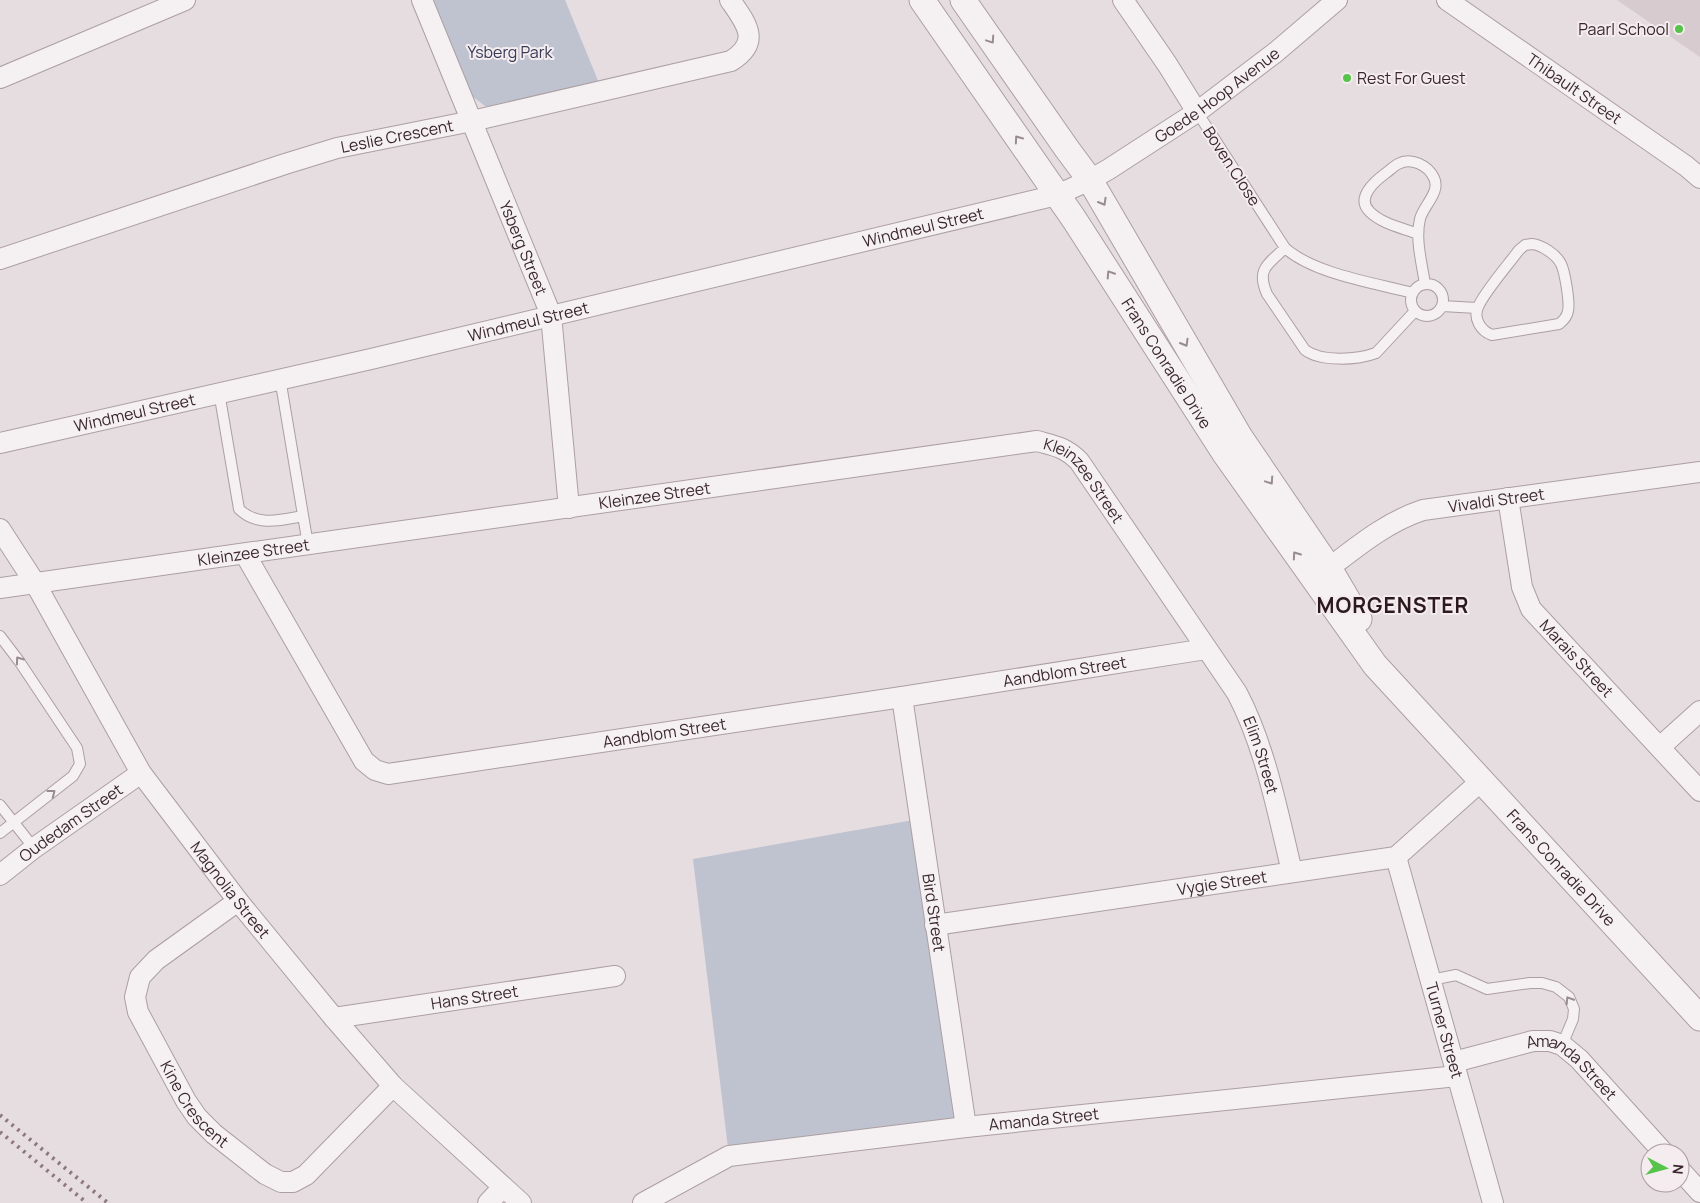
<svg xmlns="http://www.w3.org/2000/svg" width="1700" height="1203" font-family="Manrope,sans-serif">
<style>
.built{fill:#d7cbcf}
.green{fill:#bfc2cf}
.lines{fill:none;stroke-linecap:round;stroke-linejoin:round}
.service-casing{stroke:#ac9fa3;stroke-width:12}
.minor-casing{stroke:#ac9fa3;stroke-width:22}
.tertiary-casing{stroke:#ac9fa3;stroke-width:27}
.service{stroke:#f5f0f1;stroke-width:10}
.minor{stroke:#f5f0f1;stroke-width:20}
.tertiary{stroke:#f5f0f1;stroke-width:25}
.rail{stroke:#8e787f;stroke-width:4;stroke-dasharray:2.5 5;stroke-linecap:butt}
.oneway{stroke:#988c90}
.poi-dot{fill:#56c34a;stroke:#f4ecef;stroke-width:2}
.labels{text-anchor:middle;stroke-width:4;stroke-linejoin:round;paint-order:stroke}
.poi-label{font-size:16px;fill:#3b282e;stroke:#f4ecef;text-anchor:end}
.park-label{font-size:16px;fill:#363b56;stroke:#f4ecef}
.street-label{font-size:16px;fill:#3b282e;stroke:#f4ecef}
.district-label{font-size:21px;font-weight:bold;letter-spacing:1px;fill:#2c1a1f;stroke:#f4ecef}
</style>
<rect width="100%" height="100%" fill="#e6dde0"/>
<path class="built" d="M1617,0H1700V57Z"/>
<path class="green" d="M433,0H565L599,83L493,107L485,106L472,96Z
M919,819L966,1127L729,1156L693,859Z"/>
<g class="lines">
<g class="service-casing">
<path id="service" d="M1197,112L1285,248C1314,274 1375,283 1413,293
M1418,234C1403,228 1382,224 1370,212C1355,198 1375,181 1386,173C1390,170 1394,166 1398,164C1411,157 1428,165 1434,178C1441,192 1423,206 1420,219C1415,239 1422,264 1425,284
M1532,244C1542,245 1557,255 1561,264C1565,272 1570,303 1568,311C1567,317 1563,321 1559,324L1492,335C1481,331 1473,319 1478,307C1485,291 1508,265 1519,250L1525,245Z
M1285,248C1268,264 1256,269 1267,294L1305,350C1321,362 1357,360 1376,353L1415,311
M1411 300a16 16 0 1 1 32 0a16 16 0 1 1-32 0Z
M1442,306L1477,308
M280,378L308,545
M219,392L239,509C257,527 281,520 303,516
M0,636L19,661L77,748L80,764L73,776L0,833
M0,805L34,848
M1431,980L1456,975L1487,989L1530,983H1542L1556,987L1569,997L1574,1009L1573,1019L1562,1045"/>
</g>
<g class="minor-casing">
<g id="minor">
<path id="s1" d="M422,0L551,315L569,508"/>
<path d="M1123,0L1167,64L1197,112"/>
<path id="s2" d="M1447,0L1686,166L1700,178"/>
<path d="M0,78L185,0"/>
<path id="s3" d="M0,259L285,164L337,148L472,121L731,61C762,42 746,23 730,0"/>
<path id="s4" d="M0,443L371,359L1057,195L1090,180L1109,169L1197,112L1276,52L1337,0"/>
<path id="s5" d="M1508,498L1522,587L1531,609L1700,791"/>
<path id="s6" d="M0,529L35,583L141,773L238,901L334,1018L393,1086L521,1203"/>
<path id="s7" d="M245,554L364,761L375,770L388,774L902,697L1206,649"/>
<path id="s8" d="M1317,577C1351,552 1383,523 1423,510L1700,472"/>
<path id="s9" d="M0,588L1037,441C1055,446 1065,447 1079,461L1237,693C1265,746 1278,813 1292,872"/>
<path id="s10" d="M902,697L966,1127"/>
<path d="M1660,747L1700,711"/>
<path id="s11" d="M1396,857L1493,1203"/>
<path id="s12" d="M0,875L34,848L141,773"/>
<path id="s13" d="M238,901L156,960L140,977L135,997L138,1012L186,1101L197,1117L214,1134L265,1174L281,1182H293L306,1175L393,1086"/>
<path id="s14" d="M935,925L1396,857L1481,781"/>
<path id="s15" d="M334,1018L615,976"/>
<path id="s16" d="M1454,1062L1533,1041H1550L1562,1045L1579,1059L1664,1153"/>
<path d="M1680,1170L1700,1192"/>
<path d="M488,1203L503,1187"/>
<path id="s17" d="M643,1203L729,1156L966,1127L1457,1076"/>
</g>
</g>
<g class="tertiary-casing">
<g id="tertiary">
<path id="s18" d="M922,0L1074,219L1225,454L1375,665L1700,1018"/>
<path d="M963,0L1067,149L1090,180L1240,437L1329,568L1359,619"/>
</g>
</g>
<use href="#service" class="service"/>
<use href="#minor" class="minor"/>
<use href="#tertiary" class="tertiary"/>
<path class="rail" d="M0,1115L108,1203
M0,1132L87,1203"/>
</g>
<defs><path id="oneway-chevron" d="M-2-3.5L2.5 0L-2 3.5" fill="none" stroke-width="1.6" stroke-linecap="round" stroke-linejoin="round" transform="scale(1.25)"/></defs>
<g class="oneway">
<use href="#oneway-chevron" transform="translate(991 40) rotate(56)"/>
<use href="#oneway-chevron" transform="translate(1018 139) rotate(-125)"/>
<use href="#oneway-chevron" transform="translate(1103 202) rotate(60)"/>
<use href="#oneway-chevron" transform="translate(1110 274) rotate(-123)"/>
<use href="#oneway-chevron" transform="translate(1185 343) rotate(60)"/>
<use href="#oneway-chevron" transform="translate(1270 481) rotate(56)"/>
<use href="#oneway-chevron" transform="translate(1296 555) rotate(-125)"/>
<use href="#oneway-chevron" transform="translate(19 660) rotate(-126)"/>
<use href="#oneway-chevron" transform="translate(52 793) rotate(-38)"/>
<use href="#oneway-chevron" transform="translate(1569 1000) rotate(-122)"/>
</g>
<g class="poi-dot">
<circle cx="1679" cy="29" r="5"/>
<circle cx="1347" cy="78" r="5"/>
</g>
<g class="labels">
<g class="poi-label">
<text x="1669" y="35">Paarl School</text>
<text x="1357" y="84" text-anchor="start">Rest For Guest</text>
</g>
<g class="park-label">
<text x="510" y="58">Ysberg Park</text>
</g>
<g class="street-label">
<text dy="6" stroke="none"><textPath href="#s2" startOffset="155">Thibault Street</textPath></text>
<text dy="6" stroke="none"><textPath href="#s4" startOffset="1275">Goede Hoop Avenue</textPath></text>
<text dy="6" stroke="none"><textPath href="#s3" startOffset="416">Leslie Crescent</textPath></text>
<text transform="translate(1232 166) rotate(57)" y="6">Boven Close</text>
<text dy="6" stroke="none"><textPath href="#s4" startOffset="948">Windmeul Street</textPath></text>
<text dy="6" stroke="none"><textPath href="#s1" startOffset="268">Ysberg Street</textPath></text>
<text dy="6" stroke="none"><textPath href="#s4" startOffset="542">Windmeul Street</textPath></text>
<text dy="6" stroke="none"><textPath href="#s18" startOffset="438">Frans Conradie Drive</textPath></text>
<text dy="6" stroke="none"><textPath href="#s4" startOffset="138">Windmeul Street</textPath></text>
<text dy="6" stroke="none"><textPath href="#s9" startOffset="1111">Kleinzee Street</textPath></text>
<text dy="6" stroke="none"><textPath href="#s9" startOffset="661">Kleinzee Street</textPath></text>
<text dy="6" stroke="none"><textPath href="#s8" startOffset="200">Vivaldi Street</textPath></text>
<text dy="6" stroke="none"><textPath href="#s9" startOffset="256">Kleinzee Street</textPath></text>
<text dy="6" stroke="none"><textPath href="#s5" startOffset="181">Marais Street</textPath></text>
<text dy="6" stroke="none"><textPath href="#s7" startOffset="951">Aandblom Street</textPath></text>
<text dy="6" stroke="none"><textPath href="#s7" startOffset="546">Aandblom Street</textPath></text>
<text dy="6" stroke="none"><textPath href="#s9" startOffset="1442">Elim Street</textPath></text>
<text dy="6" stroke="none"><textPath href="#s12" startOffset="88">Oudedam Street</textPath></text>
<text dy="6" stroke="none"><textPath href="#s18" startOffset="1080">Frans Conradie Drive</textPath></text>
<text dy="6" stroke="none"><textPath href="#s14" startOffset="290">Vygie Street</textPath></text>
<text dy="6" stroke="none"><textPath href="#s6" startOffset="429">Magnolia Street</textPath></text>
<text dy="6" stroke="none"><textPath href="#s10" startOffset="218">Bird Street</textPath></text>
<text dy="6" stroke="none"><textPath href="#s15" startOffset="142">Hans Street</textPath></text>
<text dy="6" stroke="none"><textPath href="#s11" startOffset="180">Turner Street</textPath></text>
<text dy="6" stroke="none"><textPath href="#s16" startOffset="130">Amanda Street</textPath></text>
<text dy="6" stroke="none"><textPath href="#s13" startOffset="269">Kine Crescent</textPath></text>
<text dy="6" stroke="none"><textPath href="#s17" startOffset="415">Amanda Street</textPath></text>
</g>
<g class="district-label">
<text x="1393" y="613">MORGENSTER</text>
</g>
</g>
<g transform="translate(1665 1168) rotate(96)"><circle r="24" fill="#f4ecef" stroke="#aa9ea2"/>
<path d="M0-4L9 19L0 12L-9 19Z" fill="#56c34a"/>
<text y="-8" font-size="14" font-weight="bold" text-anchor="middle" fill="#3b282e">N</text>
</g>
</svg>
